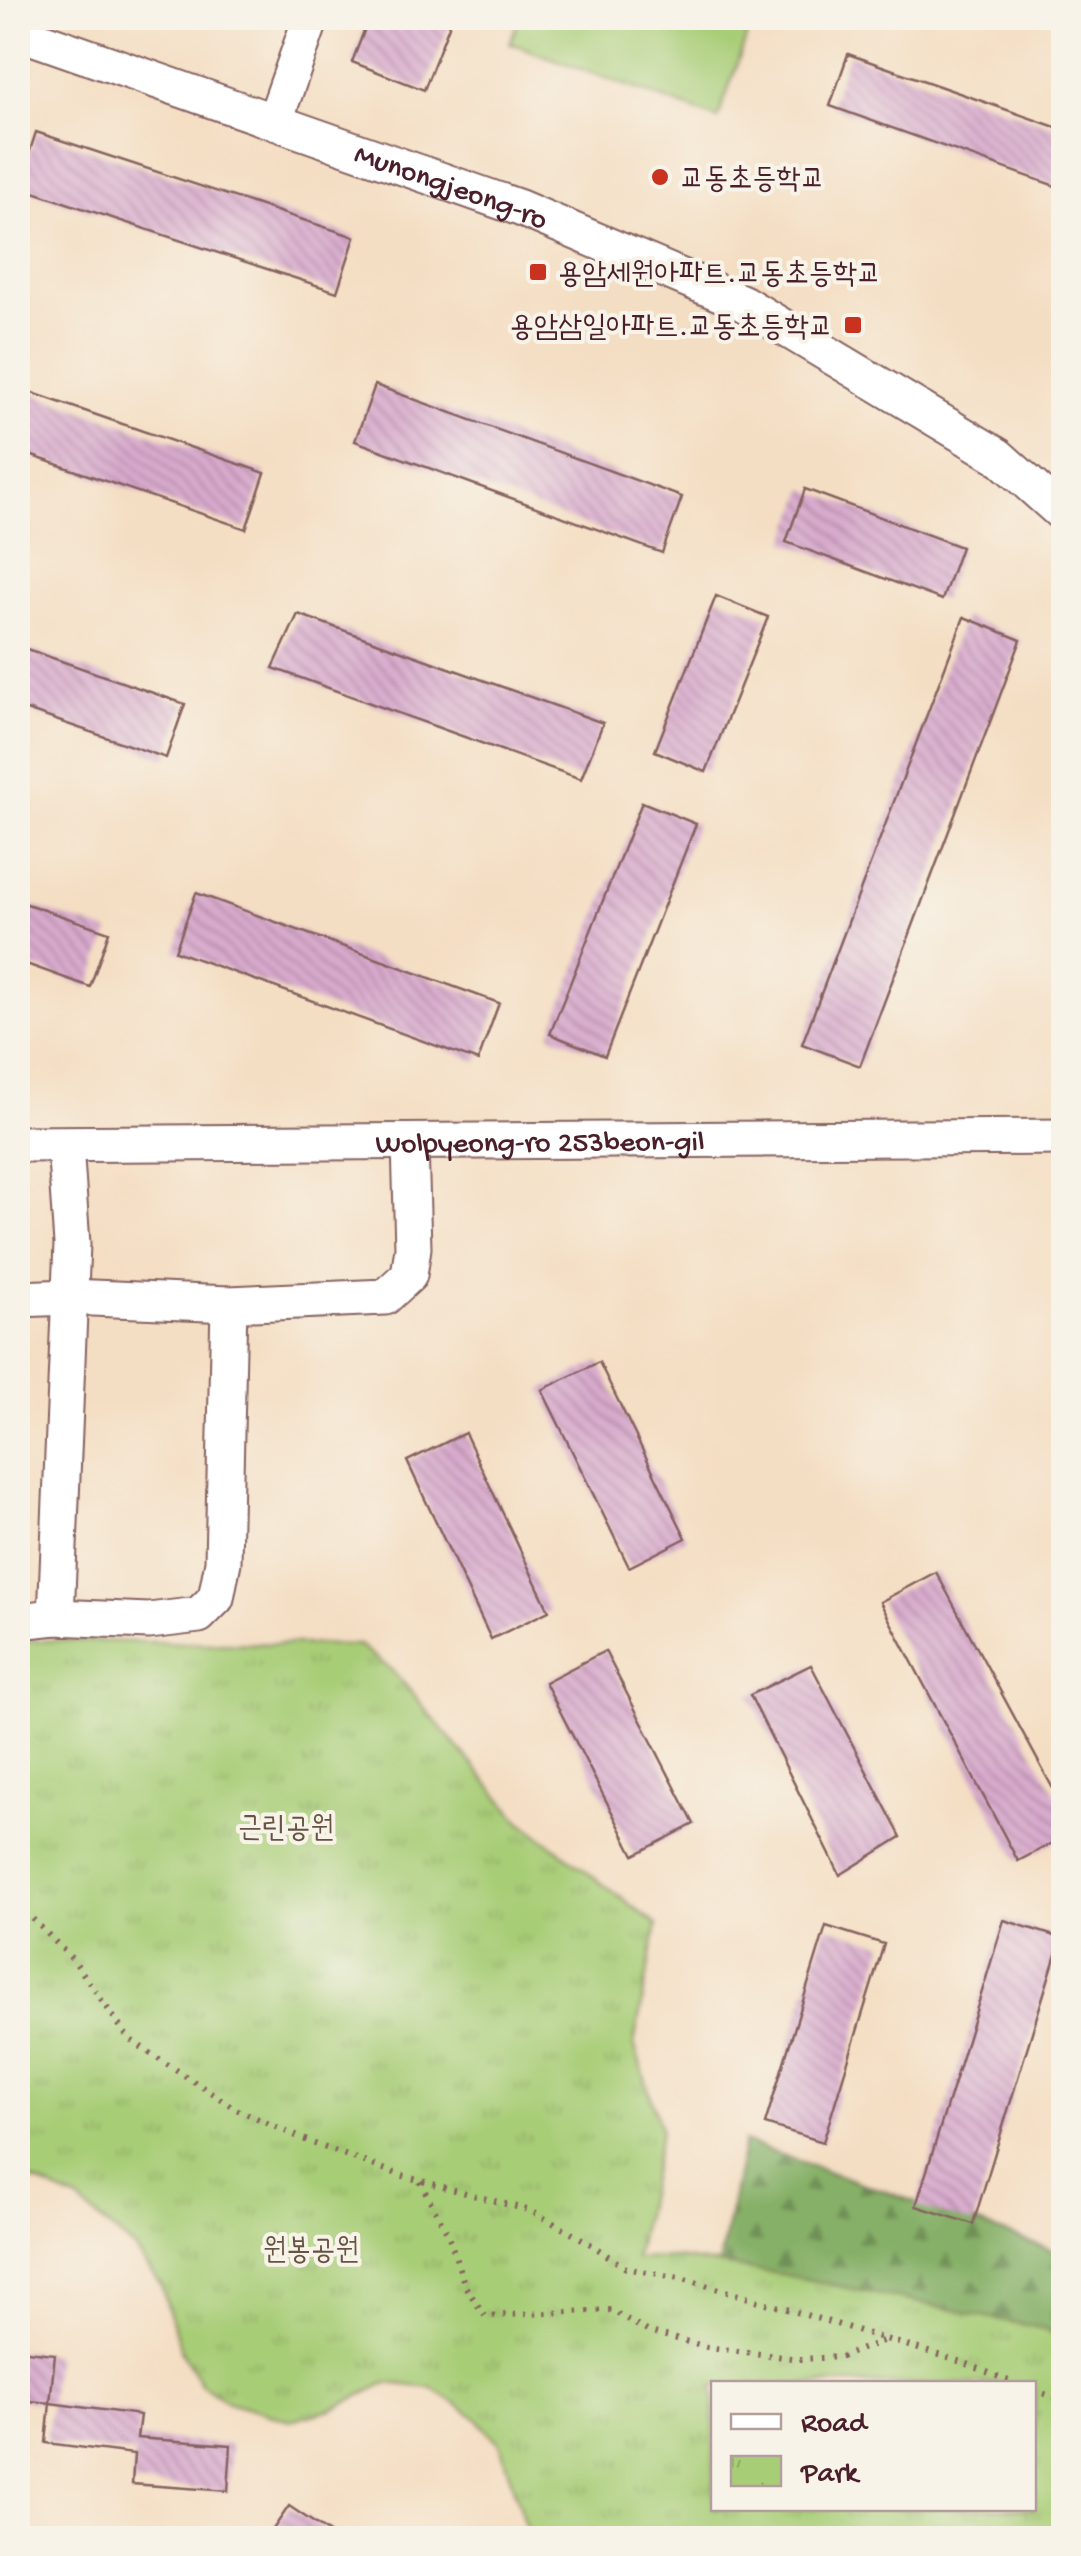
<svg xmlns="http://www.w3.org/2000/svg" width="1081" height="2556" font-family="'Gochi Hand','Poor Story',sans-serif">
<style>
.grass{fill:#a8cd77;stroke:#797651;stroke-width:2.5}
.forest{fill:url(#forest-firs);stroke:#68684a;stroke-width:2.5;fill-rule:evenodd}
.park{fill:url(#park-tufts);stroke:#797651;stroke-width:2.5;fill-rule:evenodd}
.building{fill:url(#building-back-hatch)}
.lines{fill:none;stroke-linecap:round;stroke-linejoin:round}
.minor-casing{stroke:#866260;stroke-width:39}
.path{stroke:#866260;stroke-width:6;stroke-dasharray:2.5 8;stroke-linecap:butt}
.minor{stroke:#fff;stroke-width:35}
.poi-dot{fill:#c8321e;stroke:#f7f3e8;stroke-width:4}
.labels{text-anchor:middle;stroke-width:8;stroke-linejoin:round;paint-order:stroke}
.poi-label{font-size:30px;fill:#4a1f2b;stroke:#f7f3e8;text-anchor:start}
.street-label{font-size:30px;fill:#4a1f2b;stroke:#f7f3e8}
.park-label{font-size:30px;fill:#665342;stroke:#f7f3e8}
</style>
<defs>
<pattern id="forest-firs" width="22" height="20" patternUnits="userSpaceOnUse" patternTransform="scale(2.5)"><rect width="22" height="20" fill="#86b068"/><path d="M5 1l3.5 6h-7zM16 11l3.5 6h-7z" fill="#708f56"/></pattern>
<pattern id="park-tufts" width="24" height="20" patternUnits="userSpaceOnUse" patternTransform="scale(2.5)"><rect width="24" height="20" fill="#a8cd77"/><path d="M3 7l-1-3M5 7V3M7 7l1-3M15 17l-1-3M17 17v-4M19 17l1-3" fill="none" stroke="#92b067"/></pattern>
<pattern id="building-back-hatch" width="6" height="6" patternUnits="userSpaceOnUse" patternTransform="scale(2.5)"><rect width="6" height="6" fill="#d8aacd"/><path d="M-1 5l2 2M0 0l6 6M5-1l2 2" fill="none" stroke="#b18aa7"/></pattern>
</defs>
<rect width="100%" height="100%" fill="#f7f3e8"/>
<filter id="ink" filterUnits="userSpaceOnUse"><feTurbulence type="fractalNoise" baseFrequency=".01" numOctaves="2"/><feDisplacementMap in="SourceGraphic" scale="20" xChannelSelector="R" yChannelSelector="G"/><feConvolveMatrix kernelMatrix="1 2 1 2 8 2 1 2 1" color-interpolation-filters="sRGB"/></filter>
<filter id="wash" filterUnits="userSpaceOnUse"><feTurbulence type="fractalNoise" baseFrequency=".0048" numOctaves="4" result="noise"/><feDisplacementMap in="SourceGraphic" scale="40" xChannelSelector="R" yChannelSelector="G"/><feGaussianBlur stdDeviation="2.25" result="paint"/><feColorMatrix in="noise" values="0 0 0 0 0 0 0 0 0 0 0 0 0 0 0 0 0 1.4 0 .05"/><feComposite in="paint" operator="in"/></filter>
<g filter="url(#wash)">
<rect width="100%" height="100%" fill="#f4dec3"/>
<path class="grass" d="M519,18H753L718,119L510,43Z"/>
<path class="forest" d="M744,2142L1063,2254V2538H670L426,2166L713,2294ZM714,2384H1034V2508H714Z"/>
<path class="park" d="M18,1640L359,1645L393,1671L520,1821L657,1925L634,2044L661,2129L635,2259L677,2258L781,2274L1045,2329L1063,2340V2538H529L500,2444L473,2415L432,2388L386,2383L332,2409L290,2420L228,2402L201,2384L181,2350L161,2285L135,2249L78,2201L25,2177H18ZM714,2384H1034V2508H714Z"/>
<g id="blocks">
<path class="building" d="M369,18H452L424,90L352,62Z
M848,54L1064,130V162L1055,186L830,106Z
M36,132L355,237L337,292L18,187Z
M375,385L682,497L662,553L355,441Z
M18,388L265,473L246,529L18,451Z
M805,489L961,547L942,600L786,542Z
M716,596L768,617L706,772L655,751Z
M298,614L603,723L581,779L273,668Z
M964,617L1021,640L860,1066L802,1044Z
M18,646L185,704L166,758L18,707Z
M642,802L696,824L605,1056L550,1034Z
M196,893L499,1003L478,1061L175,951Z
M18,901L109,932L90,987L18,961Z
M599,1362L686,1538L629,1567L542,1390Z
M465,1433L549,1611L491,1639L407,1461Z
M936,1572L1064,1809V1837L1018,1861L880,1602Z
M605,1651L694,1824L634,1855L545,1682Z
M811,1665L901,1837L840,1875L750,1695Z
M1004,1920L1061,1938L973,2224L916,2206Z
M826,1926L884,1944L823,2142L765,2124Z
M18,2350L55,2354L50,2403L18,2400Z
M50,2403L140,2415L137,2438L231,2445L228,2491L132,2484L134,2454L46,2443Z
M289,2506L337,2538H267Z"/>
</g>
</g>
<g filter="url(#ink)">
<use href="#blocks" fill-opacity="0" stroke="#866260" stroke-width="2.5"/>
<g class="lines">
<g class="minor-casing">
<g id="minor">
<path id="s1" d="M18,32L520,208L743,303L998,456L1064,515"/>
<path d="M275,120L311,18"/>
<path id="s2" d="M18,1144L1064,1137"/>
<path d="M18,1299L70,1297L229,1304L385,1297L409,1275L413,1248L410,1144"/>
<path d="M56,1617L72,1244L65,1145"/>
<path d="M18,1621L56,1617L149,1621L199,1615L216,1598L223,1562L229,1304"/>
</g>
</g>
<path class="path" d="M18,1904L75,1962L129,2039L236,2109L312,2143L400,2175L531,2211L586,2241L626,2268L685,2279L793,2311L965,2363L1016,2384
M420,2182L448,2234L465,2286L485,2316L611,2310L647,2331L707,2347L799,2359L841,2357L885,2340
M1034,2390L1064,2401"/>
<use href="#minor" class="minor"/>
</g>
</g>
<g class="poi-dot">
<circle cx="660" cy="177" r="10"/>
<rect x="528" y="262" width="20" height="20" rx="5"/>
<rect x="843" y="315" width="20" height="20" rx="5"/>
</g>
<g class="labels">
<g class="poi-label">
<text x="680" y="187">교동초등학교</text>
<text x="558" y="282">용암세원아파트.교동초등학교</text>
<text x="833" y="335" text-anchor="end">용암삼일아파트.교동초등학교</text>
</g>
<g class="street-label">
<text dy="10" stroke="none"><textPath href="#s1" startOffset="460">Munongjeong-ro</textPath></text>
<text dy="10" stroke="none"><textPath href="#s2" startOffset="522">Wolpyeong-ro 253beon-gil</textPath></text>
</g>
<g class="park-label">
<text x="286" y="1836">근린공원</text>
<text x="311" y="2258">원봉공원</text>
</g>
</g>
<rect width="1081" height="2556" fill="none" stroke="#f7f3e8" stroke-width="60"/>
<rect x="711" y="2381" width="325" height="130" fill="#f7f3e8" stroke="#b29e9c" stroke-width="2.5"/>
<rect x="731" y="2414" width="50" height="15" fill="#ffffff" stroke="#b29e9c" stroke-width="2.5"/>
<text x="801" y="2431" font-size="30" fill="#4a1f2b">Road</text>
<rect x="731" y="2456" width="50" height="30" fill="url(#park-tufts)" stroke="#b29e9c" stroke-width="2.5"/>
<text x="801" y="2481" font-size="30" fill="#4a1f2b">Park</text>
</svg>
